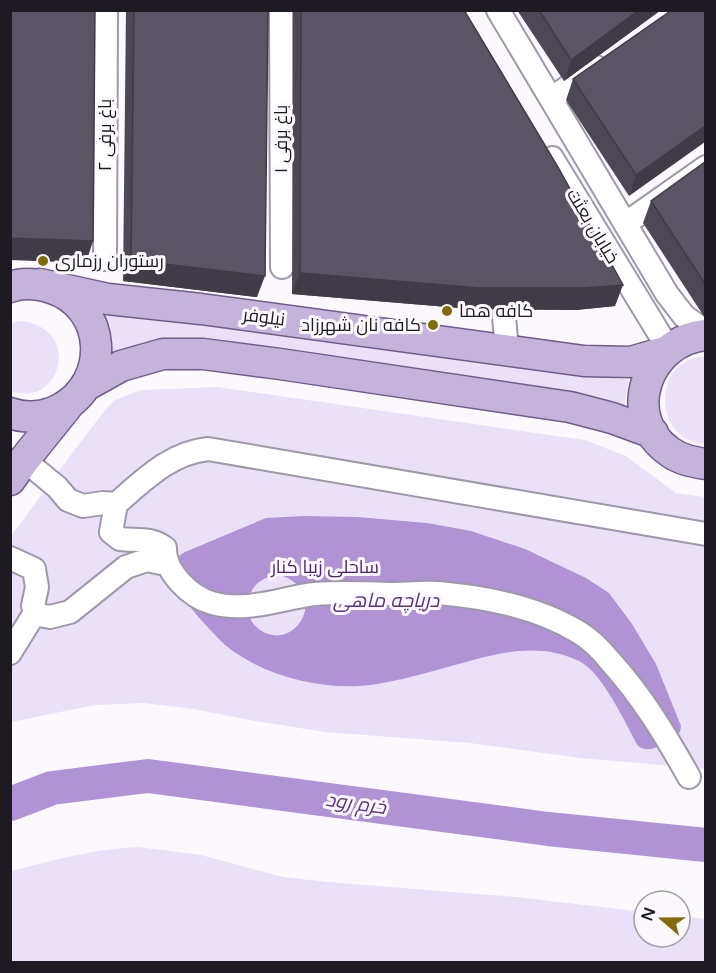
<svg xmlns="http://www.w3.org/2000/svg" width="716" height="973" font-family="'Varela Round',Cairo,sans-serif">
<style>
.green{fill:#eae1f9}
.water{fill:#af93d5;fill-rule:evenodd}
.lines{fill:none;stroke-linecap:round;stroke-linejoin:round}
.river{stroke:#af93d5;stroke-width:34}
.minor-casing{stroke:#9f98aa;stroke-width:26}
.major-casing{stroke:#705c8a;stroke-width:33}
.minor{stroke:#fff;stroke-width:22}
.major{stroke:#c4b3da;stroke-width:30}
.wall{fill:#4e4856}
.shaded-wall{fill:#403b46}
.building{fill:#5b5464;stroke:#403b46;stroke-width:1.5}
.poi-dot{fill:#836c08;stroke:#fbf9fd;stroke-width:2}
.labels{text-anchor:middle;stroke-width:6;stroke-linejoin:round;paint-order:stroke}
.street-label{font-size:18px;fill:#1d1a21;stroke:#fbf9fd}
.poi-label{font-size:18px;fill:#1d1a21;stroke:#fbf9fd;text-anchor:start}
.park-label{font-size:18px;fill:#48216f;stroke:#fbf9fd}
.water-label{font-size:20px;font-style:italic;fill:#593382;stroke:#fbf9fd}
</style>
<rect width="100%" height="100%" fill="#fbf9fd"/>
<path class="green" d="M90,310L344,339L629,380L624,408L192,342L100,361Z
M21,321C83,328 61,409 11,391V323Z
M705,356H706L705,444C651,440 652,359 705,356Z
M218,387L585,440L626,456L676,493L705,497V769L581,758L469,743L325,732L255,721L193,709L144,703L95,705L11,722V536L76,448L106,409L115,400L141,390Z
M138,847L201,855L283,877L327,882L517,897L644,912V937H680V916L705,919V962H11V871C53,860 94,849 138,847Z"/>
<path class="water" d="M304,516L357,517L427,523L471,531L525,549L586,578L609,593L632,624L656,664L681,726L680,732C668,740 652,756 638,746C625,723 603,673 579,661C532,638 483,658 437,670C415,676 392,682 370,685C322,691 260,675 224,644C213,633 183,602 178,588C175,579 173,570 171,561L185,552L266,518ZM280,575C331,591 296,654 260,630C254,626 249,619 248,611C247,589 258,577 280,575Z"/>
<g class="lines">
<path class="river" d="M10,804L52,788L148,776L548,829L706,845"/>
<g class="minor-casing">
<path id="minor" d="M281,10L282,267
M498,10L667,294L684,316L706,332
M551,99L596,67
M552,158L668,348
M625,224L706,167
M105,259L106,10
M501,281L507,351
M24,460L57,487L68,500L83,506L103,503L116,504L111,532L120,539C137,541 151,537 165,548C164,571 190,597 212,603C247,613 281,598 315,594C339,592 364,593 388,594C404,594 421,592 438,593C487,597 538,607 580,633C591,640 602,651 610,661C642,696 666,736 689,777
M116,504C144,480 170,453 208,449L706,534
M10,558L34,569L37,587L33,606L39,615L50,617L70,612L126,567L147,560L161,563L165,559
M10,653L36,611"/>
</g>
<g class="major-casing">
<path id="major" d="M40,284L108,299L201,309L584,361L631,362L665,352
M10,287C24,282 38,284 51,288C108,306 111,382 60,409C45,417 26,419 10,413
M706,335C647,340 619,417 670,452C681,460 693,462 706,464
M87,385L121,366L163,354H203L280,364L570,407L612,418L653,433
M10,480L24,460L69,404"/>
</g>
<use href="#minor" class="minor"/>
<use href="#major" class="major"/>
</g>
<path class="wall" d="M126,10H268L257,297L123,281Z
M293,10H464L615,306L576,310L472,309L292,294Z
M517,10H661L564,81Z
M705,10L629,196L566,100L573,79Z
M705,162V318L643,223L651,201Z"/>
<path class="shaded-wall" d="M639,10H661L564,81L571,60Z
M705,126V142L629,196L636,175Z
M10,238L93,241L86,263L10,260Z
M131,260L265,276L257,297L123,281Z
M300,273L623,285L615,306L576,310L472,309L292,294Z"/>
<path class="building" d="M10,10H95L93,241L10,238Z
M134,10H268L265,276L131,260Z
M301,10H464L558,167L623,285L584,288H479L300,273Z
M539,10H639L571,60Z
M672,10H705V126L636,175L573,79Z
M705,162V284L651,201Z"/>
<g class="poi-dot">
<circle cx="43" cy="261" r="6"/>
<circle cx="447" cy="311" r="6"/>
<circle cx="433" cy="325" r="6"/>
</g>
<g class="labels">
<g class="street-label">
<text transform="translate(105 135) rotate(-90)" y="6">باغ برفی ۲</text>
<text transform="translate(281 139) rotate(-90)" y="6">باغ برفی ۱</text>
<text transform="translate(593 226) rotate(59)" y="6">خیابان بعثت</text>
<text transform="translate(264 317) rotate(7)" y="6">نیلوفر</text>
</g>
<g class="poi-label">
<text x="55" y="267">رستوران رزماری</text>
<text x="459" y="317">کافه هما</text>
<text x="421" y="331" text-anchor="end">کافه نان شهرزاد</text>
</g>
<g class="park-label">
<text x="325" y="573">ساحلی زیبا کنار</text>
</g>
<g class="water-label">
<text x="386" y="607">دریاچه ماهی</text>
<text transform="translate(356 803) rotate(8)" y="7">خرم رود</text>
</g>
</g>
<rect width="716" height="973" fill="none" stroke="#1d1a21" stroke-width="24"/>
<g transform="translate(662 919) rotate(290)"><circle r="28" fill="#fbf9fd" stroke="#a2a0a5" stroke-width="1.5"/>
<path d="M0-4.5L10 22L0 15L-10 22Z" fill="#836c08"/>
<text y="-9" font-size="16" font-weight="bold" text-anchor="middle" fill="#1d1a21">N</text>
</g>
</svg>
